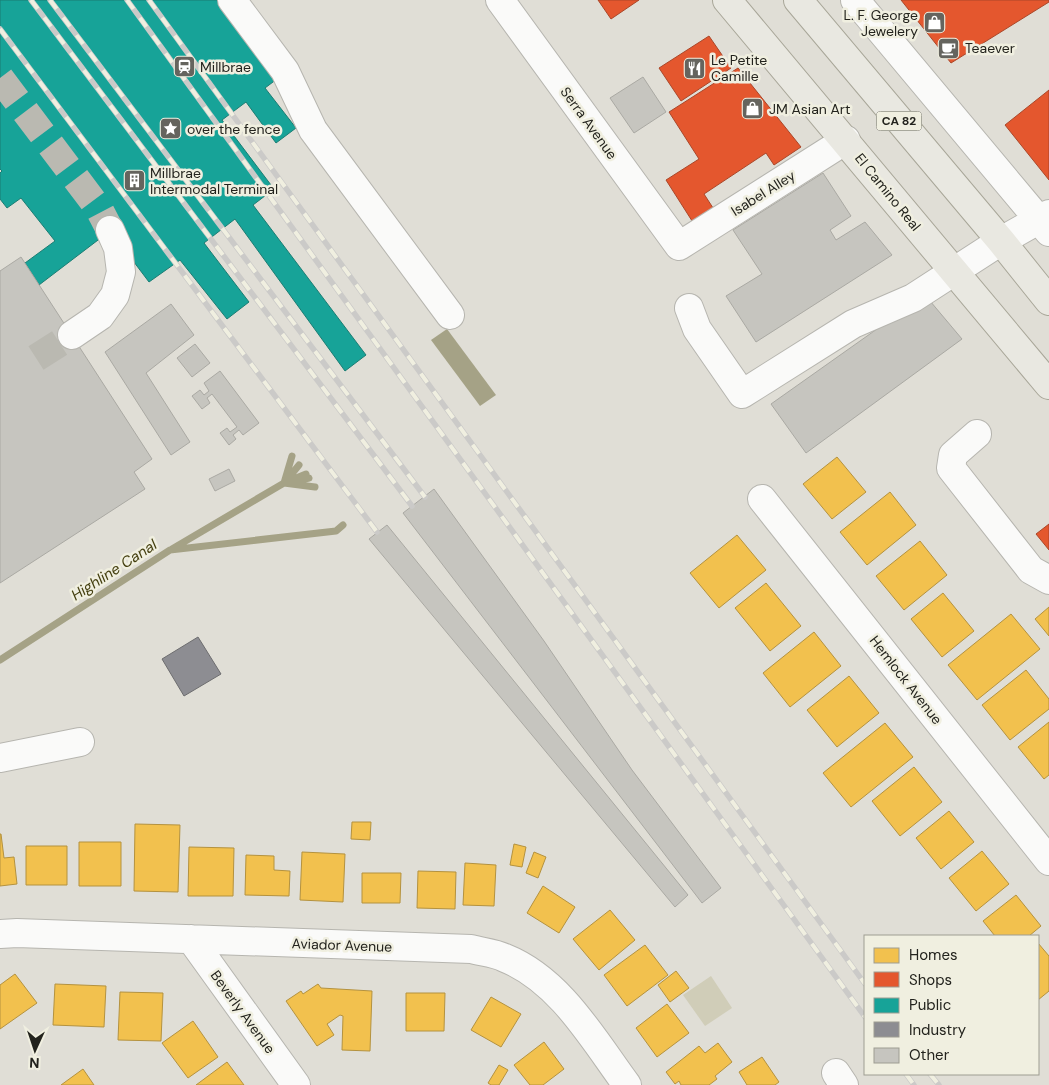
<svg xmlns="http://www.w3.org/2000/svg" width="1049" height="1085" viewBox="0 0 1049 1085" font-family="'DM Sans',sans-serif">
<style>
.green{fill:#d0cdb8}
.water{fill:#a5a286}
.homes{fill:#f2c14e;stroke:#b4923f}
.shops{fill:#e4572e;stroke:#aa4729}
.public{fill:#17a398;stroke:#1b7d73}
.industry{fill:#8d8d92;stroke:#6d6d6f}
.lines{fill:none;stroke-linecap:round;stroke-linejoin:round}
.stream{stroke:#a5a286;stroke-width:7}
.building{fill:#c6c5bf;stroke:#aaa9a3}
.minor-tunnel{stroke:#bab9b1;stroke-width:28;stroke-dasharray:28 14;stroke-linecap:butt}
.minor-casing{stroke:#b6b5af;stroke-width:30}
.major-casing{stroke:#a8a698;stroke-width:30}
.minor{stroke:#fafaf9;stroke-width:28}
.major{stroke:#e9e8e1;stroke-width:28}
.rail-casing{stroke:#cbcac8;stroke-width:5.5}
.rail{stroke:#f0efe0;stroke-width:4;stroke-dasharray:11;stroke-linecap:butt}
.labels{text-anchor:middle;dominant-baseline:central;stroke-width:5;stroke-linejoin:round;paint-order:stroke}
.shield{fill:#f0efe0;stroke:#606058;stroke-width:1}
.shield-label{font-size:12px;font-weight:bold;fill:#23231d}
.poi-label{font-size:14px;fill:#23231d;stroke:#f0efe0;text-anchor:start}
.street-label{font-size:14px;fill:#23231d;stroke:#f0efe0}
.water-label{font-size:15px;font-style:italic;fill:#433e0e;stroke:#f0efe0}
</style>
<rect width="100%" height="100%" fill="#e0ded6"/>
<!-- green -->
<path class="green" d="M711 976 732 1008 705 1026 683 995Z"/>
<!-- water -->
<path class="water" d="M447 329 496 395 480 406 431 340Z"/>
<!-- homes -->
<path class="homes" d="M837 457 866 492 832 519 803 484Z
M890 492 916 525 867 565 840 532Z
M737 535 766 570 719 608 690 573Z
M920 541 947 575 904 610 876 576Z
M766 583 801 626 770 651 735 608Z
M943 593 974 631 942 657 911 619Z
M1049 607V636L1035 619Z
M1011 614 1040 649 977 700 948 665Z
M814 632 841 666 790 707 763 673Z
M1026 670 1049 699V709L1010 740 982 705Z
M849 676 879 713 837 747 807 710Z
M1049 722V775L1044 779 1018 747Z
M885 723 913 757 851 807 823 773Z
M914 767 942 802 900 836 872 801Z
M949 811 974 842 941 869 916 838Z
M352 822H371L370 840 351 839Z
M135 824 180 825 178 892 134 891Z
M0 834H1L4 858 14 857 17 884 0 886Z
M79 842H121V886H79Z
M514 844 526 847 522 867 510 865Z
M26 846H67V885H26Z
M189 847 234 848 233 896H188Z
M982 851 1009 884 976 911 949 878Z
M302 852 345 854 343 902 300 900Z
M534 852 546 857 538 878 526 873Z
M246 855 274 856V870L290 871 289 896 245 895Z
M465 863 496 865 494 906 463 905Z
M418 871 456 872 455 909 417 908Z
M362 873H401L400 903H362Z
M543 886 575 907 559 933 527 913Z
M1016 895 1041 926 1029 936H995L983 921Z
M610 910 635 940 599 970 573 939Z
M1038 943 1049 956V991L1038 1000Z
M645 945 668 975 627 1006 604 975Z
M676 971 689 988 670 1002 658 985Z
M15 974 37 1003 0 1029V985Z
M55 984 106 986 104 1027 53 1025Z
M318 984 321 988 372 991 370 1051 342 1050 343 1016 340 1015 327 1024 334 1035 317 1046 286 1001 301 991 303 994Z
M120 992 163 993 161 1041 118 1040Z
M406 993H445L444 1031H406Z
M491 997 521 1014 501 1047 471 1030Z
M667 1004 689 1033 657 1057 636 1028Z
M193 1021 218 1057 188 1078 162 1043Z
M544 1042 564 1069 543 1085H530L514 1065Z
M718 1043 732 1062 715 1076 717 1079 709 1085H681L679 1081 675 1084 666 1072 699 1046 705 1053Z
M762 1057 779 1082 775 1085H747L739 1072Z
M227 1062 244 1085H196Z
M499 1065 508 1070 499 1085H491L488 1083Z
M83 1069 94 1085H61Z"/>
<!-- shops -->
<path class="shops" d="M598 0H639L611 19Z
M901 0H1049V2L951 63Z
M709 36 731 68 681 101 659 68Z
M738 68 801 147 774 165 766 153 704 194 715 211 694 224 666 180 699 159 669 112Z
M1049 90V180L1005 125Z
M1049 524V550L1036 534Z"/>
<!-- public -->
<path class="public" d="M0 0H218L277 79 265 88 296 128 276 143 246 102 222 120 274 189 253 205 366 355 345 371 235 219 204 243 249 302 227 319 180 260 149 282 100 217 91 223 102 237 39 285 25 263 55 241 21 198 7 208 0 199V173L2 171 0 169V97L6 92 0 84Z"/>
<!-- industry -->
<path class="industry" d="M198 637 221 674 184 696 162 659Z"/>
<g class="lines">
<!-- stream -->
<path class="stream" d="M286 481 299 465
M297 481 309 478
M284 483 315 487
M284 483 292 456
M172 549 284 483 306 474
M0 660 170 550 336 531 343 525"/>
</g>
<!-- building -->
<path class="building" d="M643 77 666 112 634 133 610 98Z
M823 173 851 216 830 230 836 240 865 222 892 255 756 342 726 296 762 274 733 230Z
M21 257 152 459 134 472 145 489 0 583V271Z
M925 295 962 339 806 453 771 404Z
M171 304 194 335 146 373 190 442 171 455 105 352Z
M195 344 210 363 192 377 177 358Z
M220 371 259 423 243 435 239 430 233 435 236 439 229 445 220 433 227 428 230 432 237 427 212 394 207 398 210 403 202 409 192 396 200 390 204 395 209 391 204 383Z
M229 469 235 481 215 491 209 479Z
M434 489 544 641 632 770 721 888 702 903 403 513Z
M387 525 688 895 675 907 369 539Z"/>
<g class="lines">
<!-- minor-tunnel -->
<path class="minor-tunnel" d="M0 78 99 209 110 230
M36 358 72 335"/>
<defs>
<path id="minor" d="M232 0 285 71 313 130 450 315
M500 0 679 246 846 140
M855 0 1049 232
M689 308 697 329 742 394 853 324 913 298 1001 241 1049 214
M72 335 100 316 115 295 121 272 118 248 110 230
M977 434 953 455 951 468 1031 570 1049 580
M762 499 1049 861
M0 758 80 742
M0 934 17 933 471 949C482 952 495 953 505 958 560 980 593 1039 627 1085
M191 939 296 1085
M836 1073 844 1085"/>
<path id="major" d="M727 0 1049 385
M798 0 1001 241 1049 301"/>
</defs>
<!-- minor casing -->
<use href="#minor" class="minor-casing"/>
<!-- major casing -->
<use href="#major" class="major-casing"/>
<!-- minor -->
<use href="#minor" class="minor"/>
<!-- major -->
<use href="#major" class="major"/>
<defs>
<path id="rail" d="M31 0 412 506
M50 0 425 497
M127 0 865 1017
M149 0 865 984
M0 29 377 532
M906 1074 914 1085
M930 1074 939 1085"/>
</defs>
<!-- rail casing -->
<use href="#rail" class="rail-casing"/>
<!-- rail -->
<use href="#rail" class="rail"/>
</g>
<!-- icons -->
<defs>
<symbol id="shop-square" viewBox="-11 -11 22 22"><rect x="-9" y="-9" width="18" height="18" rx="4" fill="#65645e" stroke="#f0efe0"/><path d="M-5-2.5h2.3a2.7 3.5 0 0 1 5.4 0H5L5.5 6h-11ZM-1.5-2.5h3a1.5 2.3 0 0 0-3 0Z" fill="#fff"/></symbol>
<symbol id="cafe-square" viewBox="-11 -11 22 22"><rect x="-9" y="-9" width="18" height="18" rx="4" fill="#65645e" stroke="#f0efe0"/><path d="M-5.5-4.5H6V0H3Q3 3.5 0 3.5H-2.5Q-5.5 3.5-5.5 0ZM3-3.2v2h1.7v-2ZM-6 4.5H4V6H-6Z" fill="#fff"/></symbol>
<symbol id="station-square" viewBox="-11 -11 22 22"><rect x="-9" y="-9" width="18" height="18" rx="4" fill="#65645e" stroke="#f0efe0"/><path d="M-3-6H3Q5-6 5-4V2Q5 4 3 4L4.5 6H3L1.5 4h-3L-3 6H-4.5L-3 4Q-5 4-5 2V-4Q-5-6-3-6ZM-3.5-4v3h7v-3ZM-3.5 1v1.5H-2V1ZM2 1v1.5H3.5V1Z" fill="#fff"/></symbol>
<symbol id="restaurant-square" viewBox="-11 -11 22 22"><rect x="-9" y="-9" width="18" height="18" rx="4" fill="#65645e" stroke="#f0efe0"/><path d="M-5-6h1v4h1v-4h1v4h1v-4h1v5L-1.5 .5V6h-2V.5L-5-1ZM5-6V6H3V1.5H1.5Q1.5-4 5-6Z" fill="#fff"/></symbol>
<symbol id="sight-square" viewBox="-11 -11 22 22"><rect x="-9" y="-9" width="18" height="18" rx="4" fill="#65645e" stroke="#f0efe0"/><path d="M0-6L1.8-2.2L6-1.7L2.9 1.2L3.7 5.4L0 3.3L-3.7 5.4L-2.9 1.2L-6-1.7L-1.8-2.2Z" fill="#fff"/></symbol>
<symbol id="building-square" viewBox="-11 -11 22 22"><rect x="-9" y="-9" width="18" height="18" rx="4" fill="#65645e" stroke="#f0efe0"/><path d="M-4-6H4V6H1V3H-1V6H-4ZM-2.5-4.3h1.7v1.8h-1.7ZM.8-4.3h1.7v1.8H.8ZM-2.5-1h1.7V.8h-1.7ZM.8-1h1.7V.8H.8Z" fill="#fff"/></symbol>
</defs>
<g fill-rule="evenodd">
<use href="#shop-square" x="922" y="10" width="25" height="25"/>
<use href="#cafe-square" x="936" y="36" width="25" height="25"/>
<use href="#station-square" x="172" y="54" width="25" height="25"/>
<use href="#restaurant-square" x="682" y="56" width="25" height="25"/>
<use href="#shop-square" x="740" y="96" width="25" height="25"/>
<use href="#sight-square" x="158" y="116" width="25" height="25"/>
<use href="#building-square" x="122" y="168" width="25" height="25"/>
</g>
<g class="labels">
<!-- shield labels -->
<rect class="shield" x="876.5" y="111.5" width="45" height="19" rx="4"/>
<g class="shield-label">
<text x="899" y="121">CA 82</text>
</g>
<!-- poi labels -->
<g class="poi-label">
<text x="918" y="15" text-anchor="end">L. F. George<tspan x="918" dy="16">Jewelery</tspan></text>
<text x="965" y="48">Teaever</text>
<text x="711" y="60">Le Petite<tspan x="711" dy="16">Camille</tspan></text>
<text x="200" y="67">Millbrae</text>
<text x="769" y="109">JM Asian Art</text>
<text x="187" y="129">over the fence</text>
<text x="150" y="173">Millbrae<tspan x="150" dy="16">Intermodal Terminal</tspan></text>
</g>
<!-- street labels -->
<g class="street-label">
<text transform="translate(589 123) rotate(54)">Serra Avenue</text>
<text transform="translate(888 192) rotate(51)">El Camino Real</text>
<text transform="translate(763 193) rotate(-32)">Isabel Alley</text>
<text transform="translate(906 680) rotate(52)">Hemlock Avenue</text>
<text transform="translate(342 945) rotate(2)">Aviador Avenue</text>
<text transform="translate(243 1012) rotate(54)">Beverly Avenue</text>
</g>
<!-- water labels -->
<g class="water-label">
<text transform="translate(114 570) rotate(-33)">Highline Canal</text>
</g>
</g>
<!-- legend -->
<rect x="864" y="935" width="175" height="140" fill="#f0efe0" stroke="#9e9d92"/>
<rect x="874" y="948" width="25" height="15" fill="#f2c14e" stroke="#9e9d92"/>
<text x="909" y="960" font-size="15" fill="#23231d">Homes</text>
<rect x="874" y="972" width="25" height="15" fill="#e4572e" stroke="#9e9d92"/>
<text x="909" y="985" font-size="15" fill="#23231d">Shops</text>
<rect x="874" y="998" width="25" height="15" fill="#17a398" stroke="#9e9d92"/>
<text x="909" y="1010" font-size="15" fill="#23231d">Public</text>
<rect x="874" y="1022" width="25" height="15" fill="#8d8d92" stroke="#9e9d92"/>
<text x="909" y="1035" font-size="15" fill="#23231d">Industry</text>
<rect x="874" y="1048" width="25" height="15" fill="#c6c5bf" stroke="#9e9d92"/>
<text x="909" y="1060" font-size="15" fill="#23231d">Other</text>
<!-- north arrow -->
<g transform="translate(35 1050) rotate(183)" stroke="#f0efe0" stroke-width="4" paint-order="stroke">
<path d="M0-4L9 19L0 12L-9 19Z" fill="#23231d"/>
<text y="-8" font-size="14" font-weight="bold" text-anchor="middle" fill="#23231d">N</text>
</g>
</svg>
